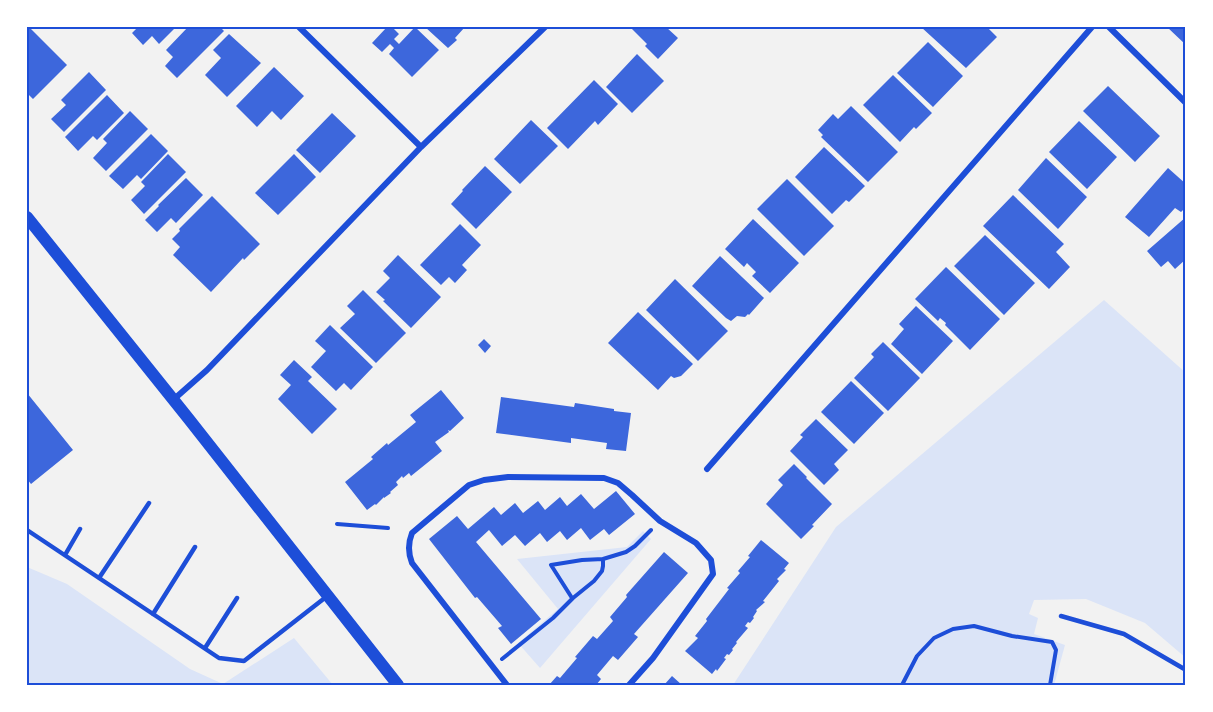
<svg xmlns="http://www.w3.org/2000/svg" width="1213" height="712" viewBox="0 0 1213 712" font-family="'DejaVu Sans',sans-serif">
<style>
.green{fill:#dbe4f7}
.building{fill:#3d67dc}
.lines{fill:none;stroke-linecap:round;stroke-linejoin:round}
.path{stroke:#1d4ed8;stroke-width:4}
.service{stroke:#1d4ed8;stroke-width:4.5}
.minor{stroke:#1d4ed8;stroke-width:6}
.secondary{stroke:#1d4ed8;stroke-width:12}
.neatline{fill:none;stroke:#1d4ed8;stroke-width:2}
</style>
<rect width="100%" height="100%" fill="#f2f2f2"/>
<!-- green -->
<path class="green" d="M1104 300 1186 373V658L1145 623 1086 599 1034 600 1029 614 1038 618 1034 634 1065 645 1054 685H733L836 527Z
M643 531 651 539 540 668 518 643 558 609 517 559 627 547Z
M27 567 67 584 190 669 223 684 294 638 333 685H27Z"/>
<!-- building -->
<path class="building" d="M27 27H29L67 65 33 99 27 93Z
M138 27H176L159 44 152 36 143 45 132 33Z
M188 27H199L201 29 203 27H220L224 31 177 78 165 66 173 57 166 50Z
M387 27H392L399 34 394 39 399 44 415 27 439 50 412 77 389 54 394 48 390 44 382 52 372 43Z
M425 27H465L455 38 457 40 448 48Z
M630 27H666L678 38 658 59 645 46 647 44Z
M921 27H987L997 37 966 68Z
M1167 27H1186V45Z
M229 34 261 63 227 97 205 75 221 58 213 50Z
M928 42 963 76 933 107 897 73Z
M637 54 664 81 632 113 606 87Z
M274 67 304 96 281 120 272 111 257 127 236 106Z
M89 72 106 90 64 132 51 119 66 105 61 100Z
M893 75 932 113 916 129 914 127 900 142 863 105Z
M594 80 618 104 598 125 595 121 568 149 547 128Z
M1108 86 1160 136 1135 162 1083 111Z
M107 95 124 113 97 140 93 136 78 151 65 137Z
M851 106 898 152 868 182 821 137 823 135 818 130 833 114 838 119Z
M130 111 148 129 106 171 93 158 107 143 103 139Z
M332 113 356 136 320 173 296 150Z
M531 120 558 146 520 184 494 159Z
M1079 121 1117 157 1087 189 1049 152Z
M151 134 168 151 141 179 137 175 123 189 109 176Z
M824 147 865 186 849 202 846 200 832 214 795 177Z
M168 154 186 172 144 214 131 200 145 186 141 182Z
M294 154 316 177 278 215 255 193Z
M1046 158 1087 197 1058 229 1018 190Z
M485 166 512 192 476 229 451 204 463 191 462 190Z
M1168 168 1186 184V207L1181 212 1175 208 1149 237 1125 217Z
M186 178 203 195 176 223 171 218 157 232 145 220 159 206 158 205Z
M787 179 834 226 804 256 757 209Z
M1013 195 1064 244 1056 252 1070 267 1049 289 983 226Z
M212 196 260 244 244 260 243 258 211 292 173 255 180 247 172 239 180 231 179 229Z
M1186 217V259L1175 269 1168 261 1161 267 1147 251Z
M753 219 799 263 770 293 752 276 756 272 747 263 744 267 725 249Z
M460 224 481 245 462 265 467 270 455 283 449 277 441 285 420 265Z
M985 235 1035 283 1004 315 954 266Z
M398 255 441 297 411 328 383 301 385 300 376 292 390 278 383 271Z
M720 256 764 298 749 315 748 314 745 317 737 316 731 321 726 318 692 286Z
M946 267 1000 319 970 350 945 325 946 323 940 318 938 321 915 299Z
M675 279 728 331 698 361 646 310Z
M363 290 406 333 376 363 340 328 355 314 347 306Z
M916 306 953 341 922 374 891 344 904 329 899 324Z
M638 312 693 364 681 376 674 378 671 376 658 390 608 343Z
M330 325 373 367 351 390 344 383 336 391 311 367 326 351 315 341Z
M484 339 491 346 485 353 478 345Z
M883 342 920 378 888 411 854 378 874 357 871 354Z
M294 360 312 377 308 381 337 409 312 434 278 399 291 385 280 375Z
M851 381 884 413 854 444 821 412Z
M441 390 464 418 450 431 448 430 449 432 435 442 442 451 411 476 409 473 403 478 402 476 396 482 398 485 390 492 391 493 384 498V497L376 505 375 504 367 510 345 482 373 459 371 457 387 443 388 445 416 422 410 415Z
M27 393 73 450 31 484 27 479Z
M501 397 574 407 575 403 614 409V411L631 413 626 451 606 449 607 443 571 438V443L496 433Z
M816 419 848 450 834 464 839 470 824 485 790 451 803 437 800 435Z
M794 464 807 477 806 478 832 504 812 525 814 526 801 539 766 504 783 485 778 480Z
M616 491 635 514 609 535 604 529 590 540 581 528 567 540 560 531 547 542 540 533 525 546 515 535 502 546 489 530 476 542 541 619 511 644 498 628 502 626 477 597 475 598 429 539 457 516 468 529 494 507 501 515 515 503 523 513 538 501 545 510 560 497 567 506 581 494 594 509Z
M761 540 789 563 784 569 786 570 777 579 779 581 763 601 765 602 756 610 757 611 753 617 754 618 750 623 748 622 745 626 748 628 736 642 737 643 732 649 733 650 729 655 727 654 724 658 726 659 717 671 716 669 712 674 685 651 698 638 695 636 707 621 706 619 729 589 727 588 740 573 738 571 750 557 748 556Z
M664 552 688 573 634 634 638 637 618 660 613 656 597 675 601 679 596 685H549L557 676 560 678 577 658 575 657 593 636 597 639 613 621 610 617 627 597 626 595Z
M672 676 682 685H664Z"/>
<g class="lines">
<!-- path -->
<path class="path" d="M337 524 388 528
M572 598 551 565 582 560 603 559
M502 659 553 618 573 598 594 581 602 571 603 566V559L626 552 635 546 651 530
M902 685 917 656 934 638 953 629 974 626 1012 636 1052 642 1056 650 1050 685"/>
<!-- service -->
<path class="service" d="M27 530 219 658 244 661 326 597
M65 555 80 529
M99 578 149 503
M153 614 195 547
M1061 616 1124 634 1186 670
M205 648 237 598"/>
<!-- minor -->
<path class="minor" d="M299 27 421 147
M1109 27 1186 103
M173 400 207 370 421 147 545 27
M707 469 1092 27
M507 685 412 563C408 553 408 543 412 533L469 485 484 480 508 477 604 478 618 483 632 495 660 521 696 543 711 560 713 574 653 658 629 685"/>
<!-- secondary -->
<path class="secondary" d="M27 217 188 418 398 685"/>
</g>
<!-- border -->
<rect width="1213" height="712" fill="none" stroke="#ffffff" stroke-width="57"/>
<rect x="28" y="28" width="1156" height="656" class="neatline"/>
</svg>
